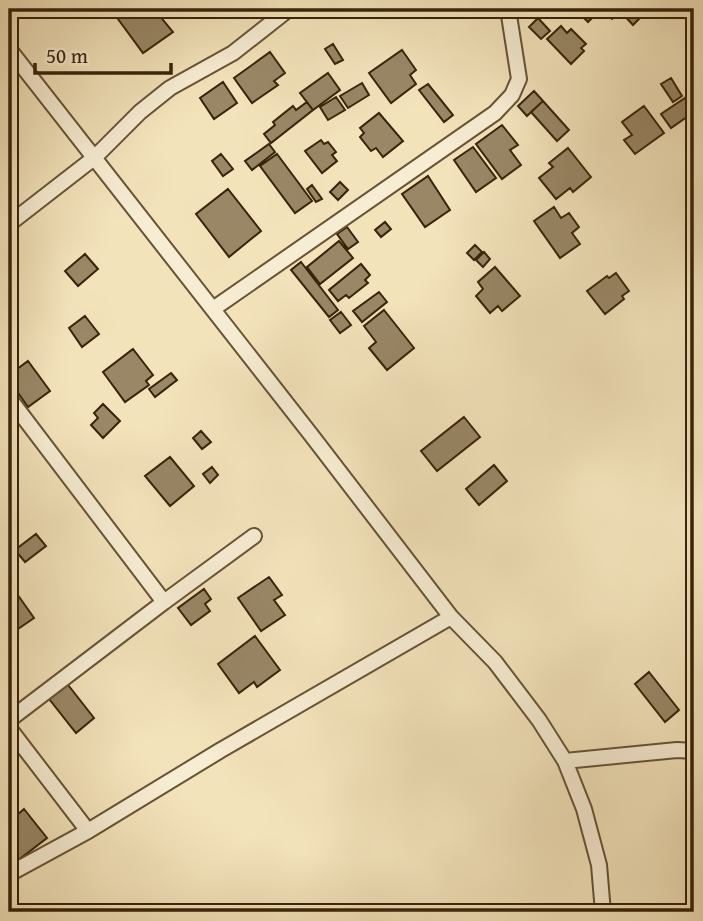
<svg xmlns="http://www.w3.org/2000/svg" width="703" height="921" viewBox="0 0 703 921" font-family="'Gentium Book Plus',serif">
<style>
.building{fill:#998766;stroke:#38230a;stroke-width:2}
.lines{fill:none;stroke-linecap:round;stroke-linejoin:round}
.street-casing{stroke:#675336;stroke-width:18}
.street{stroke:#f7edd3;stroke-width:14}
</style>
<rect width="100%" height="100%" fill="#f3e3bb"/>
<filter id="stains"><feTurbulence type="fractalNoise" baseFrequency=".00286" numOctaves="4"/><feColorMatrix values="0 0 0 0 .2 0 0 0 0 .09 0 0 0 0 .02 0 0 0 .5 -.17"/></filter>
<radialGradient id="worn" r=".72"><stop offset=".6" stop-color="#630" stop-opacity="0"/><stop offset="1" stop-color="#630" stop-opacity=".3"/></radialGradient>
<!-- building -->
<path class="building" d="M132 9H154L173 32 143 53 118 19Z
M525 9H540L531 16Z
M583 9H600V10L588 22 579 13Z
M603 9H625L612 19Z
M627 9H633L641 17 633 25 622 13Z
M538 18 550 31 541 39 529 27Z
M561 26 567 33 571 29 586 44 581 48 584 51 571 64 547 39Z
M333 44 343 60 335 64 325 49Z
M402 50 416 70 410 75 416 84 391 103 369 73Z
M270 52 285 73 274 81 278 85 252 103 234 78Z
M328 73 340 90 313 110 300 93Z
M671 78 682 96 673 102 661 84Z
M223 82 237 103 214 119 200 98Z
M362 83 369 95 348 108 340 96Z
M428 84 453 115 444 122 419 90Z
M534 91 543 101 527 116 518 106Z
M336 97 345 110 328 120 320 107Z
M685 98 694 112 671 128 661 114Z
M543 101 569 130 557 141 531 112Z
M307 102 313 110 271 143 264 134 275 125 273 122 293 106 296 110Z
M644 106 664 133 635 154 624 140 632 135 622 122Z
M379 113 403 141 383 157 376 148 371 151 360 137 364 133 360 128Z
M502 125 518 145 510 150 521 165 502 179 476 144Z
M321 140 324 144 328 142 336 152 332 155 337 161 322 173 305 151Z
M269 144 275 152 252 170 245 161Z
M473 147 496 178 476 192 454 160Z
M568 148 591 177 573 192 570 188 556 199 539 178 553 167 549 163Z
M221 154 233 169 223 176 212 161Z
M277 154 312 201 295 213 260 166Z
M428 176 450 210 425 227 402 194Z
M340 182 348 190 338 200 330 192Z
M312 185 322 199 316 202 307 189Z
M228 189 261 231 229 257 196 214Z
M554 207 561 218 569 213 579 227 572 233 580 244 560 258 534 221Z
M385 222 391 229 381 237 375 230Z
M347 227 358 242 348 249 337 234Z
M339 241 353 258 320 284 307 267Z
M475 245 482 252 474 260 467 253Z
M484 252 490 259 483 267 476 260Z
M85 254 98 269 78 286 65 271Z
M301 262 338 310 329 317 291 270Z
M361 264 370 275 365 280 368 283 349 298 346 295 338 301 329 290Z
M495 267 520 296 502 311 498 306 490 313 476 296 483 289 478 282Z
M616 273 629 291 622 296 624 299 605 314 587 291 607 276 609 278Z
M379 292 387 302 362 322 353 311Z
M384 310 414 348 387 370 369 348 376 342 364 326Z
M341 312 351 325 340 333 330 320Z
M85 316 99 334 82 347 69 328Z
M133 349 153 375 146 381 149 385 125 402 103 372Z
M28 361 50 391 28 407 9 380V375Z
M171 373 177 380 155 397 149 389Z
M103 404 120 421 103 438 91 425 98 418 94 413Z
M464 417 480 437 437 471 421 451Z
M201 431 211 442 202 449 193 438Z
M170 457 194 486 170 506 145 476Z
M494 465 507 481 479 505 466 489Z
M212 467 218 475 210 483 203 474Z
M36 534 46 546 25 562 15 550Z
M269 577 282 595 274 600 285 615 261 631 238 598Z
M10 584 34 618 9 635V585Z
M204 589 211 599 205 604 210 611 191 625 178 608Z
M255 636 280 670 257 687 254 682 239 693 218 664Z
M649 672 679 710 665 722 635 684Z
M65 681 94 718 76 733 46 695Z
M24 809 47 838 17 861 9 851V822Z"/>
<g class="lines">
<defs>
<path id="street" d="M9 49 312 436 451 617 495 662 539 720 565 761 584 809 599 865 603 912
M9 224 94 158 140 112 170 88 233 53 289 9
M213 309 495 113 512 95 519 79 508 9
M9 398 164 602 254 536
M9 720 164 602
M9 728 88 831
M565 761 677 750 694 751
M9 874 88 831 221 750 451 617"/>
</defs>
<!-- street casing -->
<use href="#street" class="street-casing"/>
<!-- street -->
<use href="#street" class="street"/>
</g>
<!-- margin -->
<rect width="703" height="921" fill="none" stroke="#f3e3bb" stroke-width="35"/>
<rect x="10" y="10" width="682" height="900" fill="none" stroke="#38230a" stroke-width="3.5"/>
<rect x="18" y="18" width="668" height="886" fill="none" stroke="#38230a" stroke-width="2"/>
<!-- scale -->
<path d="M35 63v10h136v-10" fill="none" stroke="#38230a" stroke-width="3.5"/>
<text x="46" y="63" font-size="21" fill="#38230a" stroke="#f7edd3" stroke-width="5" paint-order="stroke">50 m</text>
<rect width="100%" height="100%" filter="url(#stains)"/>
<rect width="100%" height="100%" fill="url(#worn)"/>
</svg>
